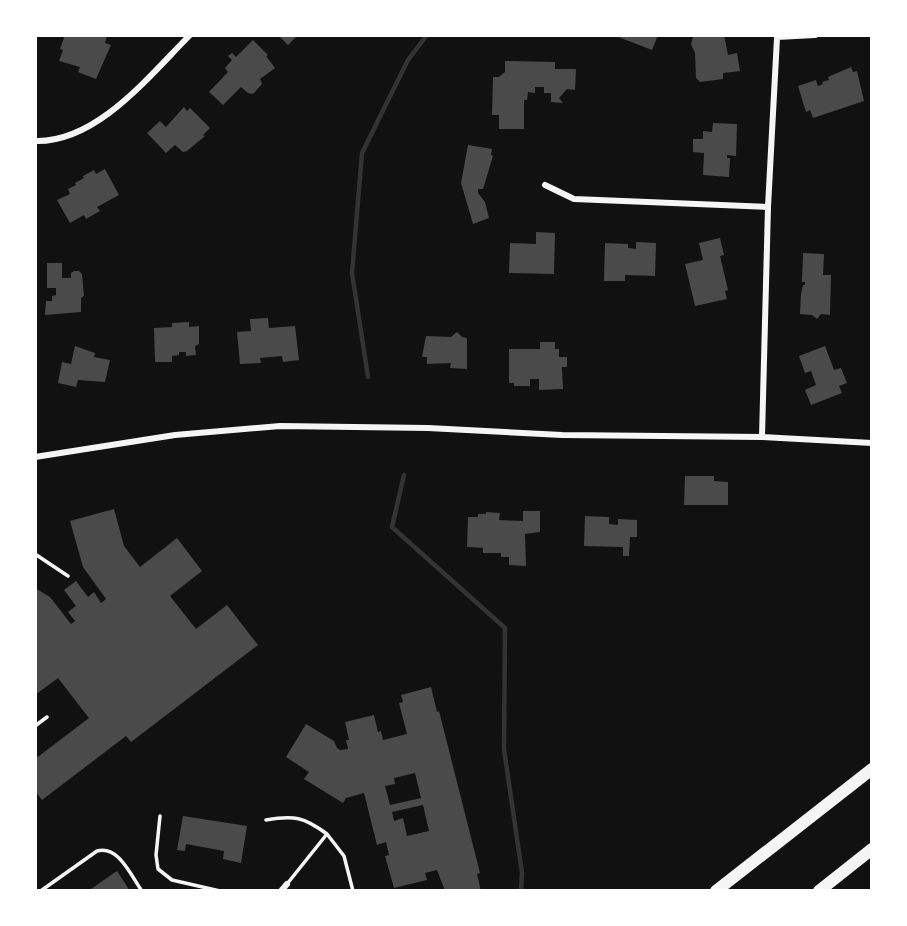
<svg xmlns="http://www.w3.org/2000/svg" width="907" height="926" viewBox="0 0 907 926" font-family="'Space Grotesk',sans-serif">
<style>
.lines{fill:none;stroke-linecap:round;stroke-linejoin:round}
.stream{stroke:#333;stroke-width:4.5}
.building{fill:#4a4a4a;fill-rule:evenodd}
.service{stroke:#f5f5f5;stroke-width:3.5}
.minor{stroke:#f5f5f5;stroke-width:6}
.motorway{stroke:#f5f5f5;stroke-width:12}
</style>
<rect width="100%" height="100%" fill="#111"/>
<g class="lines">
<!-- stream -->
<path class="stream" d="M368 377 352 273 362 153 408 60 427 35
M404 475 392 527 505 628 504 749 522 873 521 891"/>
</g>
<!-- building -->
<path class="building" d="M65 35 107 36 105 43 111 45 96 79 78 72 80 67 59 61 63 50 60 49Z
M278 35H298L288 45Z
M613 35H658L652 50Z
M711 35H724L728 55 737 53 740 71 723 73V79L700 82 696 78 695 53 691 44 693 37Z
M253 40 268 55 266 56 275 68 260 79 262 84 253 94 248 93 241 87 223 105 209 92 228 72 225 68 232 60 228 56 232 53 236 57Z
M505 61 555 62V69H576L575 90 567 89 559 98 563 103 551 102V93H544V87H535V93L528 92 527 100H524V129H499V115H492L493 77H499L505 72Z
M851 67 853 72 857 71 864 101 813 118 810 110 806 112 798 86 816 80 818 86 823 84 822 82 829 80 828 77Z
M184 107 187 111 190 108 210 128 203 135 205 136 187 151 183 152 175 145 166 153 147 133 160 121 166 127Z
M713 123 737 124 736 156 727 155V158H730L729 177 703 175 704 153 693 152V139H703V131L712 132Z
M468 145 492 149 491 155 493 156 483 189H478V193L485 202 489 218 473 224 461 183Z
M105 169 119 195 97 207 100 211 86 219 84 215 70 223 57 200 70 194 68 189 76 185 75 183 84 178 83 176 94 170 96 174Z
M536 232 555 233 554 274 509 273 510 243 536 244Z
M720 238 724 255 720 256 728 290 725 291 727 299 695 306 685 264 703 260 699 243Z
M636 242 656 243 655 276 625 275V281H604L605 243 628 244V248L636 249Z
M803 253 824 254 823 275H831L830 315 821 314 817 319 812 315 800 314 801 294 803 285H805V282H802Z
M47 263H62V278H71V273L74 271H79L82 274 84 296 81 298V312L45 315 46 301H52V296L56 295V288H47Z
M268 318 269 328 295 326 299 360 283 362 282 356 260 358 261 363 240 364 237 332 251 331 250 319Z
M189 322V327L199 326V344L195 346 196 355 186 356V352H179V355L172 356V362H155L154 328 172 327V323Z
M457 332 462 337 467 338V369L450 368 451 363 427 364V357H422L426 336 451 337Z
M540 342H555V349H559V357H567V367H562L563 389 539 390V379H530V386H514V383H509V349H540Z
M75 346 95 353 94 357 110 360 105 382 78 380 76 387 58 383 62 362 71 364Z
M825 346 834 370 841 368 847 383 839 386 842 393 811 405 805 390 816 385 811 371 805 373 799 356Z
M685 476H714V481L728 482V505H684Z
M114 509 124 546 140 567 177 538 202 571 170 596 196 629 227 605 258 645 131 742 126 736 42 800 35 791V759L89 718 58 678 35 695V588L50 597 71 624 75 621 68 612 76 606 64 590 76 581 88 597 94 592 101 603 106 599 83 567 70 521Z
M523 511H540V532L525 534 526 566 509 565V557H501V553H483V548L467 547 468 517H478V514H486V512L500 513 499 520 523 521Z
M585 516 609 517V524L618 525V519L637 520V537H630L629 556H623V547L584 546Z
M431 687 437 712 439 711 480 873 477 874 481 891H445L437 870 425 873 427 880 394 888 385 856 389 855 386 842 377 845 364 793 346 798 343 803 304 779 309 772 286 757 306 724 334 741 337 748 340 750 348 749 346 740H349L345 722 374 715 378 732 381 731 383 740 407 734 399 703 403 702 401 695ZM415 773 421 798 390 805 385 786 395 784 394 778ZM423 805 429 831 407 836 403 818 394 821 392 812Z
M183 816 247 826 241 863 223 859 224 851 186 844 185 851 177 850Z
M117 871 130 891H88Z"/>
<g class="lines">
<!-- service -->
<path class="service" d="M35 554 68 576
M35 726 47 717
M160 816 156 855 158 869 172 880 220 891
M266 820C294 815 304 817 327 834L287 884
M327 834 344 856 353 891
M42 890 97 851C119 845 131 876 142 891"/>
<!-- minor -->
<path class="minor" d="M777 37 815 35
M35 141C97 143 150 75 190 35
M545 185 574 199 768 207
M762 437 768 207 777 38
M35 457 175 435 280 426 428 428 562 435 762 437 872 443
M281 891 287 884"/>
<!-- motorway -->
<path class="motorway" d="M716 891 872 769
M819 891 872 849"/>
</g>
<!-- border -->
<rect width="907" height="926" fill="none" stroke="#ffffff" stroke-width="74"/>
</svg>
